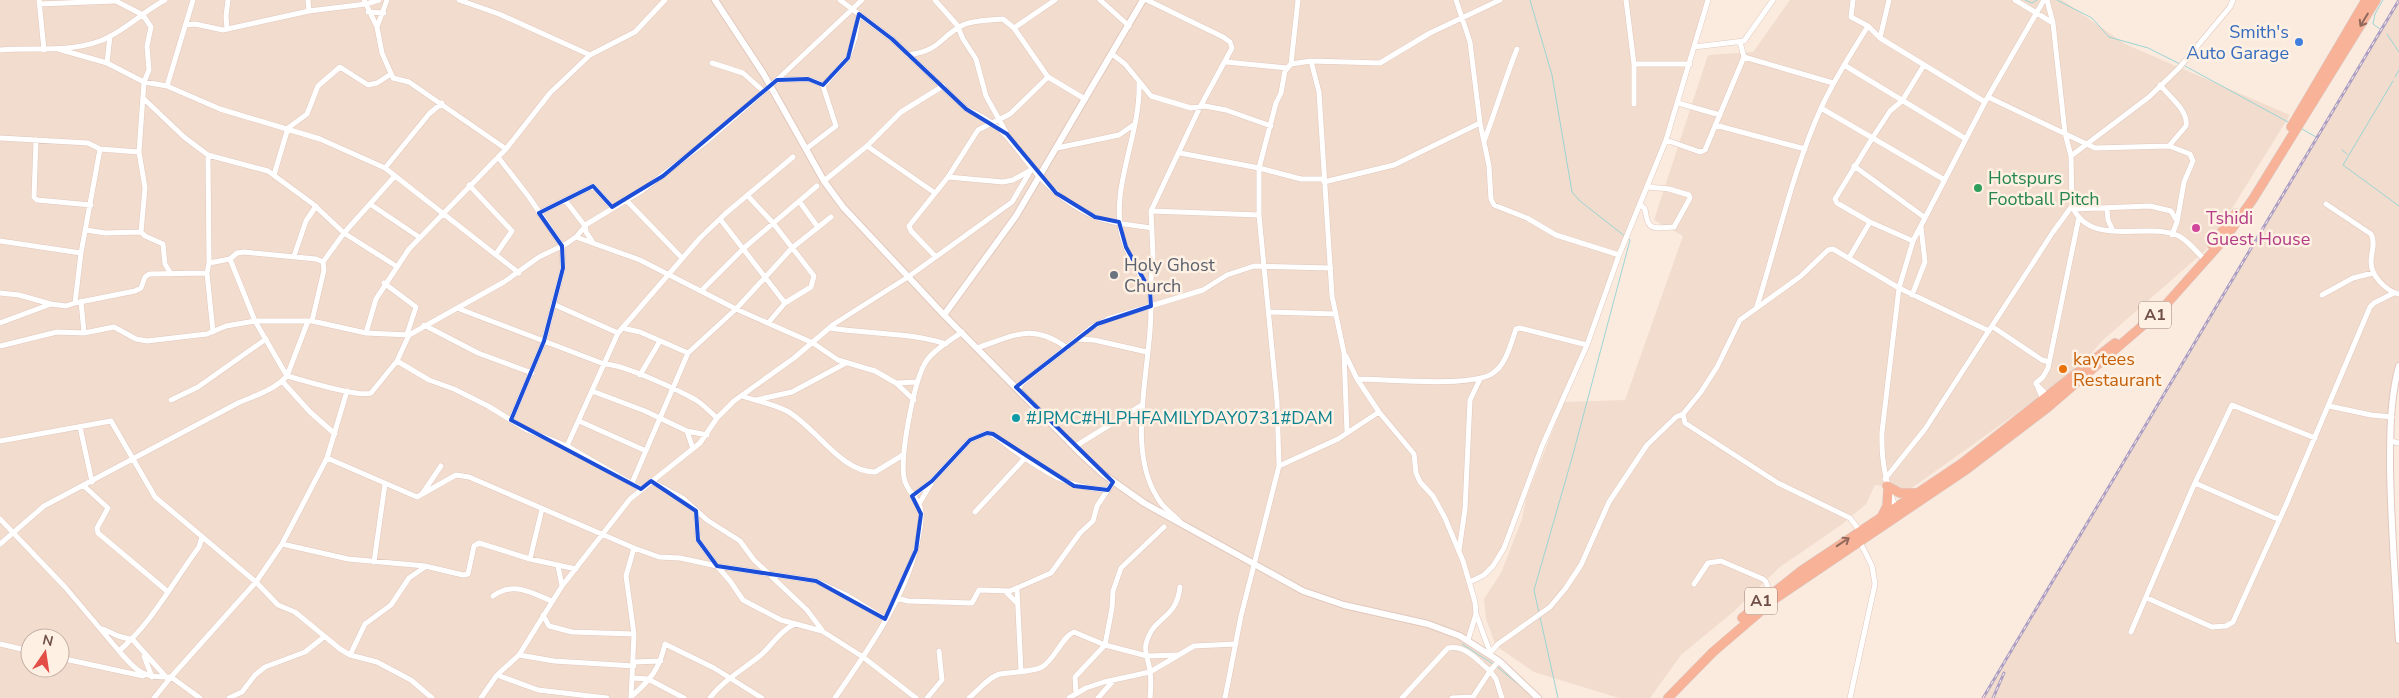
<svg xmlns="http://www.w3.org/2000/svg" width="2399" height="698" viewBox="0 0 2399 698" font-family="'Nunito Sans',sans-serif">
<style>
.residential{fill:#f2dccd;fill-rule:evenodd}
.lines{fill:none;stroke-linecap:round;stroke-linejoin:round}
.stream{stroke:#9bd5d4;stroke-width:1}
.minor-casing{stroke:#e1c8be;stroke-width:6}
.tertiary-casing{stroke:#e1c8be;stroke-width:8}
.trunk-casing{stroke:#d7cecc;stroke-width:10}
.minor{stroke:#fff;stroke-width:5}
.tertiary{stroke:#fff;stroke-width:6}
.trunk{stroke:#f7b297;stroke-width:9}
.rail-casing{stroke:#ac9fc3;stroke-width:3}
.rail{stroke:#fff0e4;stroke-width:1;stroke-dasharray:4;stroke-linecap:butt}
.oneway{stroke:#92685c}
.marked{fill:none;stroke:#1d4ed8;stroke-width:4;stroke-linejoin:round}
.shop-dot{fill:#3f7fe0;stroke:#fff0e4;stroke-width:2}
.leisure-dot{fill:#2e9e5b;stroke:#fff0e4;stroke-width:2}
.hotel-dot{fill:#d1479c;stroke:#fff0e4;stroke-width:2}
.worship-dot{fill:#6b7280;stroke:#fff0e4;stroke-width:2}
.food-dot{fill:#e8710a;stroke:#fff0e4;stroke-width:2}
.culture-dot{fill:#0f9aa8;stroke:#fff0e4;stroke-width:2}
.labels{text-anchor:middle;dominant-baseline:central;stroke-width:5;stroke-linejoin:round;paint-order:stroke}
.shield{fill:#fff0e4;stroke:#9b7f77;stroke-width:1}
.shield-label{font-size:16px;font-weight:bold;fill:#704f48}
.shop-label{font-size:18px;fill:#366cbe;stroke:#fff0e4;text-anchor:end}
.leisure-label{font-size:18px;fill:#27864d;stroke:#fff0e4;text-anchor:start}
.hotel-label{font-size:18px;fill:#b23c85;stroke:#fff0e4;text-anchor:start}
.worship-label{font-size:18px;fill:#5b616d;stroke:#fff0e4;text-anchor:start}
.food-label{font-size:18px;fill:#c56008;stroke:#fff0e4;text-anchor:start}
.culture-label{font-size:18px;fill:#0d838f;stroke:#fff0e4;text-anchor:start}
</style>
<rect width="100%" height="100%" fill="#fbebdf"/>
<!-- residential -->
<path class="residential" d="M0 0H1708L1678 103 1587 345 1557 410 1504 548 1493 566 1470 582 1476 614 1468 640 1489 654 1538 698H0ZM30 638H60V668H30Z
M1790 0H2062L2125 44 2290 115 2206 250 2102 341 2082 364 2058 384 1909 490 1875 485 1866 504 1841 525 1780 567 1733 612 1681 655 1650 698H1619L1534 672 1496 646 1486 619 1484 599 1501 573 1522 519 1526 498 1564 402 1625 400 1683 236 1654 220 1708 55 1753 52Z
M2399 0V366L2391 441 2399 640V698H1983Z"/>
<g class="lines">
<!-- stream -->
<path class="stream" d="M1530 0 1552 75 1572 192 1580 201 1626 237
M2025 0 2032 3 2037 0
M2057 0 2092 18 2109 37 2148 48 2180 64
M2380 29 2373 24 2375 14 2383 0
M2387 34 2399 52
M2185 66 2288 122
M2395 77 2399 70
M2393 81 2343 165 2399 206
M2302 129 2316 137
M2342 150 2347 154
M1539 613 1534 590 1572 458 1630 240 1629 239
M1540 617 1558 698
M1462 644 1493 664
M1496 666 1524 689"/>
<defs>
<path id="minor" d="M39 0 44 50
M308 0 309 11
M364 0 366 4 379 0
M459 0 499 14 590 55 635 32 665 0
M840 0 892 39 966 109C1001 123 1009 139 1031 167 1048 188 1072 208 1098 218 1114 224 1134 225 1151 228
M862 0 778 79 707 141 643 190 587 224 576 237 640 260 736 309 813 343 838 360 875 371 896 383 914 400
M935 0 957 25 963 39 976 59 986 96 1006 132
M1055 0 1014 28 1048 77 1085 99
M1100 0 1129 26
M1147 0 1223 37 1230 42 1232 48 1200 107 1151 211 1153 256 1150 291
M1456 0 1470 42 1480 123 1489 166 1491 199 1494 205 1527 218 1556 235 1619 255
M1626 0 1634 64V104
M1853 0 1851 17 1868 26 1880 38 1985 102
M2015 0 2053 23
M39 4 115 1
M368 12 384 13
M185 25 195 24 223 30 309 11 366 4 377 27 382 53 393 78 409 82 506 149
M377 27 387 0
M227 29 226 16 228 0
M1880 38 1889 0
M1694 47 1744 41 1773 0
M58 49 107 63 144 82 167 86 220 109 320 139 385 168 519 273
M0 50C34 47 67 53 100 41 124 32 142 12 165 0
M1112 54 1125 64 1151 96 1191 108 1205 106 1226 110 1271 126
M908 55C942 50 938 38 963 25 974 20 992 20 1003 19L1014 28
M1744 57 1833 83
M1311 61 1380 63 1430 33 1500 0
M1226 62 1287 68
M107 63 110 36
M712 63 743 73 763 91
M1291 64 1311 61 1319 92 1332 296 1344 353 1347 432
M1634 64H1690
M1844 65 1966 139
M777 80 808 79 824 85
M1139 83C1141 134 1110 187 1122 236 1127 255 1140 274 1150 291 1157 355 1120 448 1161 503 1166 510 1174 515 1180 522
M2160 85C2169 96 2189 111 2186 126L2169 146
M167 86 193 0
M1988 97 2095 148 2169 146 2190 154 2193 161 2184 182 2177 222 2172 235
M143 98 184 137 208 155 268 171 313 204 344 233 396 266
M1678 103 1720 115
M1821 108 1943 179
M1715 125 1805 149
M0 138 88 143 100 149 139 152 144 82 149 70 147 46 151 27 143 15 114 0
M36 140 34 197 37 200 91 205
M1666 140 1700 152 1705 150 1744 57 1740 42
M1484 141C1496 110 1505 79 1517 49
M867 146 935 193
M1057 148 1119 135 1135 124
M806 149 836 126 823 86 848 58 855 38 859 14
M139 152 145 188 141 232 145 236 163 244 165 264 171 274
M1180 153 1259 168 1301 179H1324
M208 155 209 263 230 259 255 321 287 376
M2071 156 2149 97 2179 68 2230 7 2233 0
M498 157 529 197 562 246 563 268 544 341 511 420
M1854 166 1924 217
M385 168 429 114 442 103
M274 175 288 128 307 114 318 86 340 67 368 85 377 83 391 74
M948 177 1003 182 1013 180 1031 170
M824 181 867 146 901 112 943 86
M1324 182 1394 165 1480 123
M469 185 512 231 496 254
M747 195 773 223 814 276 811 287 785 303 769 322
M625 199 682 258
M565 200 585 226 586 232 592 241
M799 201 817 226
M370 204 419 237
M2326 204 2371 234C2376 243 2371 253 2371 262 2371 276 2386 291 2399 294
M1641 205 1645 209C1648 232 1652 228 1674 227L1690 198 1689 195 1669 189 1648 187
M2072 206C2091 249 2145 221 2179 236 2188 241 2195 250 2202 257
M2074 209 2150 206 2171 211 2177 221
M2107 209 2108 220 2113 231
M1151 211 1259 215
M539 213 593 186 612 207
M720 219 785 303
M86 230 105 233 141 232
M0 241 81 253
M1913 241 1870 222 1837 203 1835 199 1873 137 1890 111 1902 101 1924 65
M294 256 306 221 316 206
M935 256 911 231 909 226 948 177 978 130 1010 114 1048 77
M1849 258 1870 222
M230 259 237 253 244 252 316 259 323 262 344 233 394 177
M209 263 207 273 213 332
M384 283 416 307 407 334
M701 291 744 248 817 186
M0 293 19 295 51 304
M1912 295 1925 262 1921 227
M2322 295 2353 278 2373 273
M81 301 84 333
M75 303 135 291 141 288 145 277 149 274 207 273
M553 304 618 333
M1757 306C1778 240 1793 169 1822 106 1835 78 1852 52 1868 26
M457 308 604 364C623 364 678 390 696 400 704 405 710 412 717 418
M1269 312 1335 314
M312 321 324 270 323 262
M0 323 51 304 66 306 75 303 81 253 100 149
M424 325 478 353 532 373
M1993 327 2042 360 2049 362
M622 328 640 332 688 353
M829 328C868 334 908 332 946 344
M366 333 376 299 409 249 506 149 550 93 590 55
M1077 339 1094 340 1147 352
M0 346 57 332 84 333 114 327 136 339 147 341 207 334 226 326 255 321H312L366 333 409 335
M977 348C1014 336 1032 322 1067 348
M1346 356 1357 379 1379 412 1414 454 1416 473 1420 482 1433 496 1445 518 1463 561 1475 602 1476 614 1468 640
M397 361 429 380 454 389 488 406 527 430 567 446 641 489
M640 375 660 341
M287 376C303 380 359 398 371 393L397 361 409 335 504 282 539 257 566 244 576 237
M1357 379C1385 379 1473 388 1493 373 1506 365 1511 343 1516 329L1520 328 1587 345
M282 381 310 412 335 434
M896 383 917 382
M2036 384 2048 396
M1018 390 1022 383 1092 327 1108 319 1203 290 1227 275 1254 266 1331 268
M592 391 645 411 687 431 707 435
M742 396C757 401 773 404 787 411 816 427 840 472 875 472L903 455
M171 400 198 387 266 339
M756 400 792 392 846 363
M2044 402 2036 383 2043 377 2048 368 2079 217
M2329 406 2371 415 2392 417
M1683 414 1685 423 1778 483 1850 518 1860 531
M579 421 644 450
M80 427 92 482
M687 431 693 449
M0 441 111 421 155 497 256 582 278 605 295 612 340 649 350 655 377 662 411 680 432 698
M2391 441 2399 443
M567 446 618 333 700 238 725 214 793 157
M1074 447 1142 405
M327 458 417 497 456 475 469 477 634 548 659 557 680 558 717 566 730 581 743 600 781 620 822 631 863 657 916 698
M1279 466 1338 439 1379 412
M1885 479 1925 429 2053 232 2072 206 2071 156 2065 133 2053 23 2047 0
M651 481 684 499 707 520 740 541 754 560 807 610 822 630
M632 483 688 353 736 309 792 248 831 217
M2195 483 2275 518H2280
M84 486 108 508 97 528 98 533 167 591
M422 494 441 466
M913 496 932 481 970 440 987 433C998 435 1004 444 1013 450 1046 472 1066 488 1108 490
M919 504 932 482
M1896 508C1885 483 1881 460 1882 432L1899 288 1913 241 1985 102 2044 0
M696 511 698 540 717 566 816 581 846 595 885 619
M975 512 1025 458
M0 519 65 587 119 651C152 623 173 582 199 547L202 537
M0 544 44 506 238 403C256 395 273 391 287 376L308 321
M282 544 348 559 425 566 463 575 468 574 474 546 479 543 530 559 576 569
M1459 551 1465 509 1470 400 1480 379
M530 559 542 509
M374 562 385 484
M558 566 562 586
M1470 582 1484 575 1493 566 1504 548 1542 446 1587 345 1619 255 1666 140 1708 0
M1694 584 1708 563 1721 561 1763 579 1766 582 1770 594
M1017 589 1021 671
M1006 592 1017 603
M493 596C514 581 531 593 552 601
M896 598 908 601 972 603 979 590 1010 591 1051 573 1080 533 1093 521 1097 506 1113 482
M2147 598 2212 627 2226 626 2233 622 2286 505 2370 307 2374 303 2394 293
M1476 614 1490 652
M543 615 549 626 572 632 634 634
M103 629 118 636 133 640 166 677
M2131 632 2193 487 2232 405 2315 438
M0 644 30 651
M119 651C137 672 143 678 171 677L256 582 282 544 327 458 347 391
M1489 654 1498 644 1550 607 1565 589 1581 565 1609 502 1647 445 1676 417 1683 414 1701 392 1717 367 1740 320 1801 276 1828 250 1833 249 1899 288 1989 331
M350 655 365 624 391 605 409 578 425 567
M519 655 554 661 634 666
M144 656 152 677
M60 658 143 676
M634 662 661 661
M497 675 538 690 607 698
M633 678 648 679 684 698
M1076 694 1075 677 1105 645 1112 608 1113 591 1121 568 1164 527
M631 697C651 679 659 670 665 644L714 668 762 698
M154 698 171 677 200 698
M229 698 242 692 255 675 265 667 305 652 324 637
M481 698 497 675 519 655 562 586 630 499 700 443 717 418 734 401 794 358 834 324 908 277 1012 202 1032 168
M631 698 634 634 626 576 634 548
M710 698C723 680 744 669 761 655 773 644 780 631 795 624
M835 698C868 650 910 592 919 534 921 525 923 513 919 504 914 495 906 489 904 478 900 456 914 378 927 360 936 348 950 341 962 332
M927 698 942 680 939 651
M969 698C978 691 988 677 1000 674 1011 672 1033 672 1042 667 1055 659 1062 637 1074 632L1105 645 1147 656 1178 655
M1069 698 1086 688 1104 682 1150 672 1194 646 1236 644
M1098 698 1114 680
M1150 698C1151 689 1151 679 1150 671 1149 662 1144 653 1146 644 1154 614 1176 621 1180 587
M1225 698 1241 616 1279 466 1277 401 1259 215V168L1276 103 1281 93 1285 71 1291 64 1298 0
M1402 698 1448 648C1465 644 1478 661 1490 671L1499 661
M1452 698 1473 697 1490 671 1496 679 1502 698
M1850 698 1875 584 1872 566 1860 542"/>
<path id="tertiary" d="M715 0 763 73 824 181 843 207 944 315 1079 452 1103 474 1144 503 1303 591 1344 605 1428 624 1460 636 1499 661 1538 698
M944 315 1016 216 1143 0
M2399 366C2390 398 2390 435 2390 468 2391 526 2395 583 2399 640"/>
<path id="trunk" d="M2291 127 2366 0
M2212 245 2236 213
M1887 486 1900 493H1917
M1882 516 1887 506 1888 491
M1742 618 1801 571 1961 464 2115 343
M1668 698 1713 652 1776 598 1967 469 2047 408 2162 309 2226 237 2253 199 2376 0"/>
</defs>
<!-- minor casing -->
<use href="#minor" class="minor-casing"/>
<!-- tertiary casing -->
<use href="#tertiary" class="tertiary-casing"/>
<!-- trunk casing -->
<use href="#trunk" class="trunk-casing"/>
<!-- minor -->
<use href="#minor" class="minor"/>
<!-- tertiary -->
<use href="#tertiary" class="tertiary"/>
<!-- trunk -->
<use href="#trunk" class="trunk"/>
<defs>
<path id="rail" d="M1983 698 2399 0
M1993 698 2004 673"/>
</defs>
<!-- rail casing -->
<use href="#rail" class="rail-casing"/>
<!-- rail -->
<use href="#rail" class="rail"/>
</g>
<!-- one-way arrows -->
<defs><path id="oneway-shaft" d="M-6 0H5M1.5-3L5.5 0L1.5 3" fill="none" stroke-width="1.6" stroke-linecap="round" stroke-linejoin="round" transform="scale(1.25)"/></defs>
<g class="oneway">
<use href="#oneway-shaft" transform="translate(2364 20) rotate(121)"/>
<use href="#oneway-shaft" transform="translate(1843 542) rotate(-34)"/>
</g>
<!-- marked area -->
<path class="marked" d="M859 14 892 39 966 109 1007 134 1056 193 1095 217 1119 222 1126 247 1150 291 1151 306 1097 324 1016 387 1113 482 1108 490 1074 486 993 434 987 433 970 440 932 481 912 496 921 514 916 550 885 619 816 581 717 566 698 540 696 511 651 481 641 489 511 420 544 341 563 268 562 246 539 213 593 186 612 207 663 176 777 80 808 79 823 85 848 58Z"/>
<!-- markers -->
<circle class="shop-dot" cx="2299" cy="42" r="5"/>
<circle class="leisure-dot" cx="1978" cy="188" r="5"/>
<circle class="hotel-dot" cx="2196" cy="228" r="5"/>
<circle class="worship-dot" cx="1114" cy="275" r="5"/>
<circle class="food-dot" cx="2063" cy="369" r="5"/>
<circle class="culture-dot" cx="1016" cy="418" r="5"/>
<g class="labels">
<!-- shield labels -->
<g class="shield">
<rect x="2139" y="301.5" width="32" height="27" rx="4"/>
<rect x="1745" y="587.5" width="32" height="27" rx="4"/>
</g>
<g class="shield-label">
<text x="2155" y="315">A1</text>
<text x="1761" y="601">A1</text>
</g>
<!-- shop labels -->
<g class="shop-label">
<text x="2289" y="32">Smith's<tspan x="2289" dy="21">Auto Garage</tspan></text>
</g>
<!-- leisure labels -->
<g class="leisure-label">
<text x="1988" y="178">Hotspurs<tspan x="1988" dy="21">Football Pitch</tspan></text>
</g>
<!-- hotel labels -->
<g class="hotel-label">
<text x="2206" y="218">Tshidi<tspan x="2206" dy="21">Guest House</tspan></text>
</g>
<!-- worship labels -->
<g class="worship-label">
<text x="1124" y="265">Holy Ghost<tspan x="1124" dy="21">Church</tspan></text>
</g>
<!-- food labels -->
<g class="food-label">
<text x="2073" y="359">kaytees<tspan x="2073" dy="21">Restaurant</tspan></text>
</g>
<!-- culture labels -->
<g class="culture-label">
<text x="1026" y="418">#JPMC#HLPHFAMILYDAY0731#DAM</text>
</g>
</g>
<!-- north arrow -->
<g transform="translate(45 653) rotate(13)"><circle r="24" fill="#fff0e4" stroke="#c6b0a6"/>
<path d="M0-4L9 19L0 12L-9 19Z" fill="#e34e46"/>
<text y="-8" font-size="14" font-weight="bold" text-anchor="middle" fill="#704f48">N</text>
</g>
</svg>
